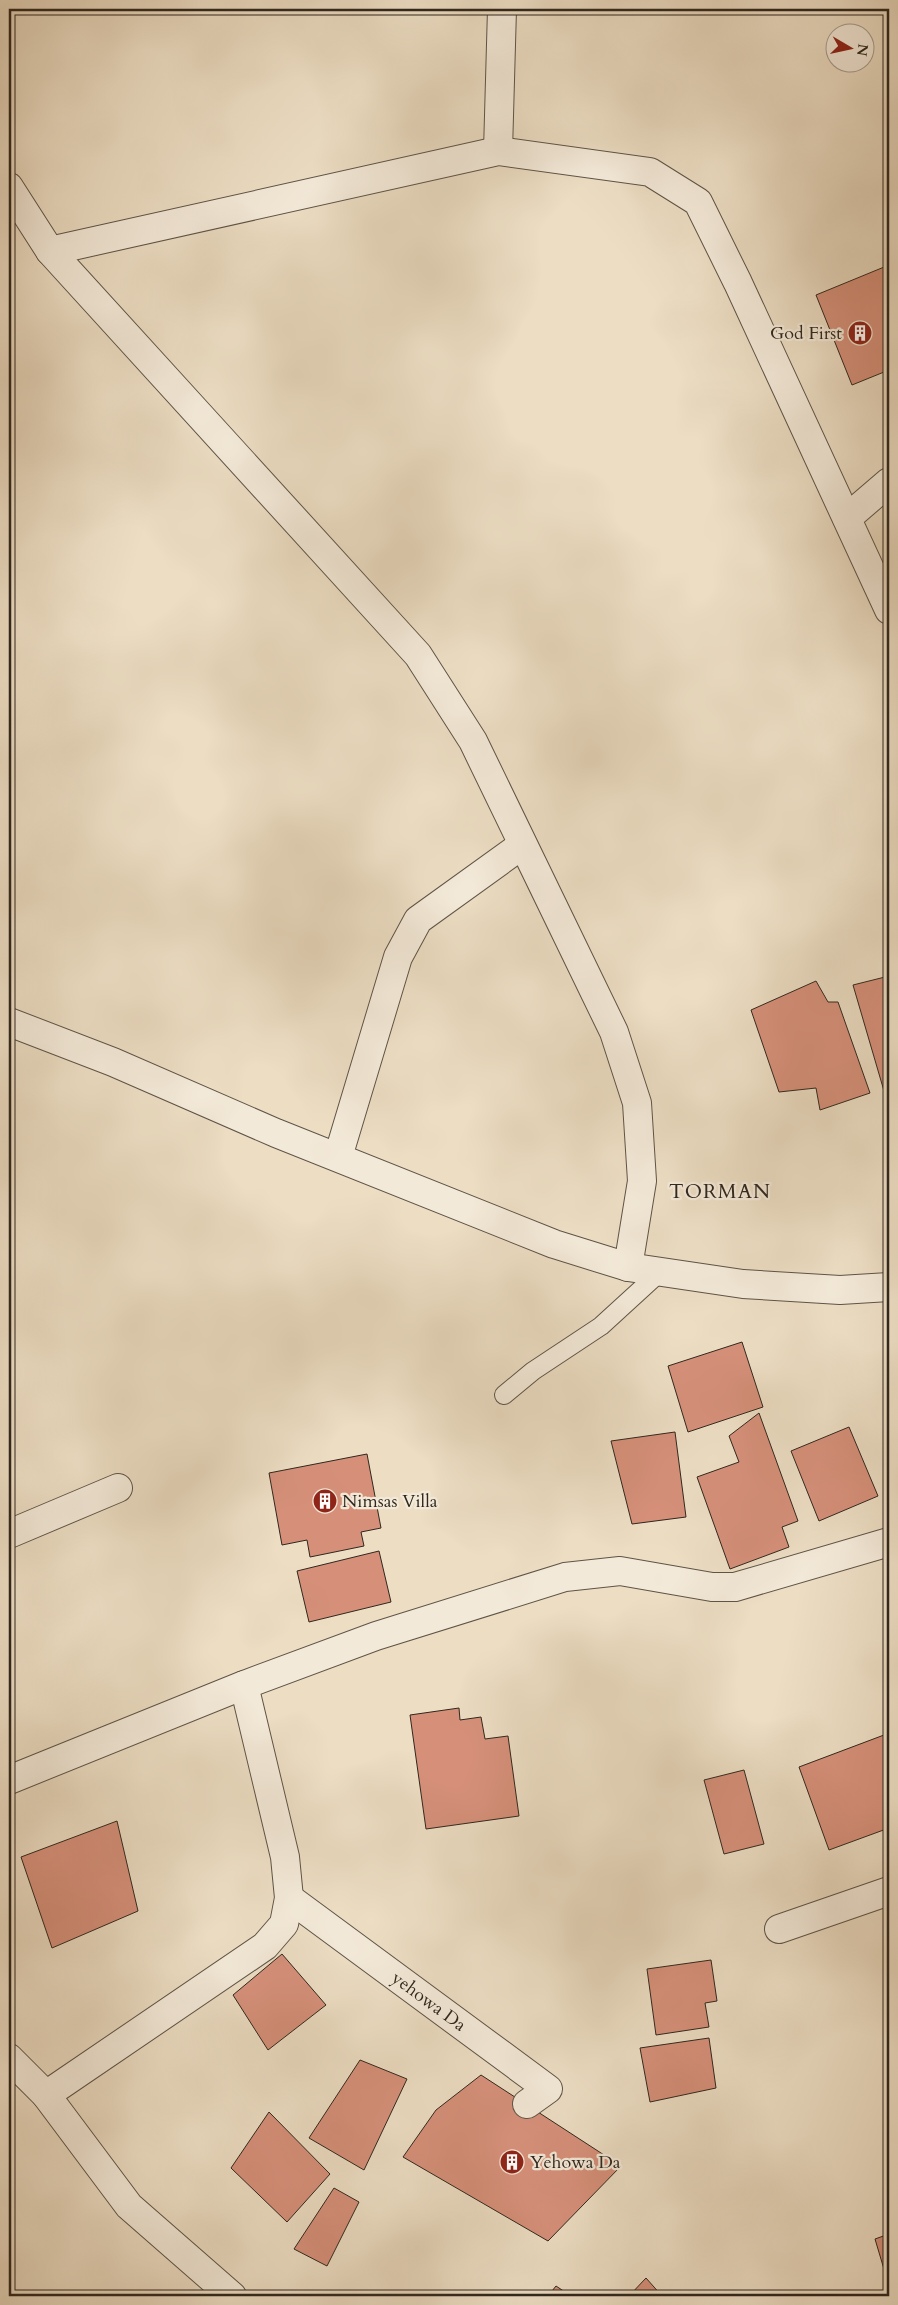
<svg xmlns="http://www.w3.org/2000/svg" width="898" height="2305" viewBox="0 0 898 2305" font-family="Cardo,serif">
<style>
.building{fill:#d6907a;stroke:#2f271e}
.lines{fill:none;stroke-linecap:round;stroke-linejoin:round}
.lane-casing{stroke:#5e5447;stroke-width:20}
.street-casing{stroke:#5e5447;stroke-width:30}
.lane{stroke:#f3e9d8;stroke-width:18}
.street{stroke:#f3e9d8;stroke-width:28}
.labels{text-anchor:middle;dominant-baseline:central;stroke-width:4.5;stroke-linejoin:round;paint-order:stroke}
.poi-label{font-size:18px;fill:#2f271e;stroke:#f3e9d8;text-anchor:start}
.street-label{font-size:18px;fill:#2f271e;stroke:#f3e9d8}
.quarter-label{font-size:20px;letter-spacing:1px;fill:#2f271e;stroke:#f3e9d8}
</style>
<rect width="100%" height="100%" fill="#ecddc3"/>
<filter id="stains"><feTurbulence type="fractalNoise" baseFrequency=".004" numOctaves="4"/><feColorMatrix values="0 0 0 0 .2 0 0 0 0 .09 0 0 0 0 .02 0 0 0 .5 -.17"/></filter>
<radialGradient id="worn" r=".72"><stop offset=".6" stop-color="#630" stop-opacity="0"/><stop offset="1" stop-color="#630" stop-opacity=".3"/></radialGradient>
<!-- building -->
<path class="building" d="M889 265V370L852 385 816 295Z
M889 976V1089L884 1091 853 985Z
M816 981 828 1002H838L870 1093 820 1110 816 1088 779 1092 751 1010Z
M742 1342 763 1407 688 1432 668 1366Z
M759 1413 798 1521 782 1527 789 1547 730 1569 697 1477 739 1462 729 1436Z
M849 1427 878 1496 819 1521 791 1451Z
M675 1432 686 1517 632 1524 611 1441Z
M367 1454 381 1528 361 1532 364 1546 310 1557 307 1540 282 1545 269 1473Z
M379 1551 391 1602 309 1622 297 1571Z
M459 1708 460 1720 481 1717 485 1739 508 1736 519 1816 426 1829 410 1715Z
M884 1735 889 1749V1828L829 1850 799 1767Z
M744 1770 764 1844 724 1854 704 1780Z
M117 1821 138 1911 52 1948 21 1857Z
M282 1954 326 2005 268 2050 233 1995Z
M711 1960 717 2001 705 2003 709 2027 656 2035 647 1969Z
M709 2038 716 2088 650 2102 640 2048Z
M360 2060 407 2079 364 2170 309 2138Z
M481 2075 621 2166 548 2241 403 2157 436 2110Z
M269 2112 330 2174 287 2222 231 2168Z
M334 2188 359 2202 327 2266 294 2249Z
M889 2234V2286L875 2239Z
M646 2278 662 2296H629Z
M556 2286 571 2296H548Z"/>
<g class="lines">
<defs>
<path id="lane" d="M504 1395 533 1371 601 1326 660 1272"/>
<g id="street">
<path d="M498 151 502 9"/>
<path d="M9 187 50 251 418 655 473 741 614 1032 637 1103 642 1181 628 1267"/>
<path d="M50 251 498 151 650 172 698 202 738 283 889 610"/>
<path d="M847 518 889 482"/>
<path d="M9 1022 113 1062 276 1133 554 1244 628 1267 743 1284 840 1290 889 1287"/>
<path d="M338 1157 398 957 418 920 522 845"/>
<path d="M9 1534 118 1488"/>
<path d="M9 1780 244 1685 376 1636 565 1577 620 1571 712 1587H735L889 1542"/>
<path id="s1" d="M289 1898 548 2089 527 2104"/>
<path d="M779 1929 889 1891"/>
<path d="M9 2058 46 2095 129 2206 232 2296"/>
<path d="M46 2095 265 1946 284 1924 289 1898 285 1857 244 1685"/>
</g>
</defs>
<!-- lane casing -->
<use href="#lane" class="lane-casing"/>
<!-- street casing -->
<use href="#street" class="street-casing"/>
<!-- lane -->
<use href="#lane" class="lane"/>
<!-- street -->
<use href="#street" class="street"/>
</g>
<!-- icons -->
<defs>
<symbol id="building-disc" viewBox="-11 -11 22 22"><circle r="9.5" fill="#8f2418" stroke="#f3e9d8"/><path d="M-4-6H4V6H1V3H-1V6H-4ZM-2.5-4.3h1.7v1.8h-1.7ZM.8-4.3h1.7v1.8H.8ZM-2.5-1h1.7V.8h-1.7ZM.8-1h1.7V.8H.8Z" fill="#fff"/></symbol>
</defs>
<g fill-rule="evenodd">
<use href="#building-disc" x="846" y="319" width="28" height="28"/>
<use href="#building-disc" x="311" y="1487" width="28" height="28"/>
<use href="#building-disc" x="498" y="2148" width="28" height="28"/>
</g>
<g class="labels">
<!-- poi labels -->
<g class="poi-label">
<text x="842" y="333" text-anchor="end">God First</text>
<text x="342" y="1501">Nimsas Villa</text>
<text x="530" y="2162">Yehowa Da</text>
</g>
<!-- street labels -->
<g class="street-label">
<text stroke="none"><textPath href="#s1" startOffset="174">yehowa Da</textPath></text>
</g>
<!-- quarter labels -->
<g class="quarter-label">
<text x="720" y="1191">TORMAN</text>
</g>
</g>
<!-- margin -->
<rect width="898" height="2305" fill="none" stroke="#ecddc3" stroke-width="30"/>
<rect x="10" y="10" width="878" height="2285" fill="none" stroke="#2f271e" stroke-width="2.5"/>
<rect x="15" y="15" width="868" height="2275" fill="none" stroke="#2f271e"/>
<!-- north arrow -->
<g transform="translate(850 48) rotate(99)"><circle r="24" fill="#f3e9d8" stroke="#a59b8e"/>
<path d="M0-4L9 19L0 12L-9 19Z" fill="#8f2418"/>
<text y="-8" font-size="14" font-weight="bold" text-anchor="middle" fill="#2f271e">N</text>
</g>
<rect width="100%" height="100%" filter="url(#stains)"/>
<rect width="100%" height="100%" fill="url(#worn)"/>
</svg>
